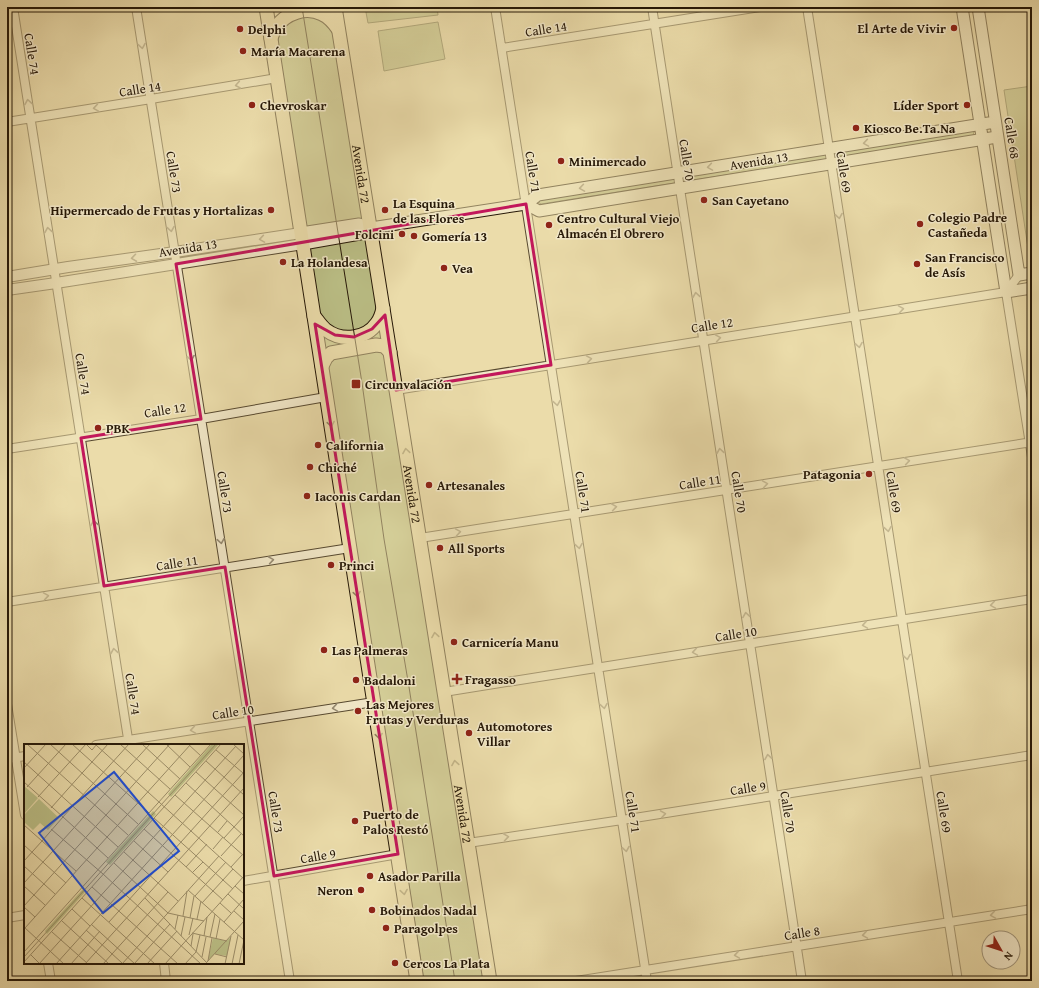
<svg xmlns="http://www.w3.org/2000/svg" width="1039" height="988" viewBox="0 0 1039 988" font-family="'Gentium Book Plus',serif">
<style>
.green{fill:#bbbf86;stroke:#706c46}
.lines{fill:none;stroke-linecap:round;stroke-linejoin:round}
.minor-casing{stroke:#574930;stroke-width:10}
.tertiary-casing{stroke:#574930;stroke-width:12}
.secondary-casing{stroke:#261807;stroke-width:13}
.trunk-casing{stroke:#261807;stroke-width:15}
.minor{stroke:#f2e8c8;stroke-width:8}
.tertiary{stroke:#f2e8c8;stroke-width:10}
.secondary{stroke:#f2e8c8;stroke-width:11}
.trunk{stroke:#ebdcaa;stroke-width:13}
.tram{stroke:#261807;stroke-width:1}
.oneway{stroke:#968a71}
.oneway2{stroke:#928461}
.marked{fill:none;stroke:#c2185b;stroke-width:3;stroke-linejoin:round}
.poi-dot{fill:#8f2418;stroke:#f2e8c8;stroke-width:1.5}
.labels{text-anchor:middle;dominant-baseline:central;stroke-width:3;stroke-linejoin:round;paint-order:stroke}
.poi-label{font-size:13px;font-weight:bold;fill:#261807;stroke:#f2e8c8;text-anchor:start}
.street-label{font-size:13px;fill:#261807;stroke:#f2e8c8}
.inset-road{fill:none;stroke:#9c8e69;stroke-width:1}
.view{fill:#1d4ed8;fill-opacity:0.15;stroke:#1d4ed8;stroke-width:2}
.inset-edge{fill:none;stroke:#261807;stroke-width:2}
</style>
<rect width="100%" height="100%" fill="#ebdcaa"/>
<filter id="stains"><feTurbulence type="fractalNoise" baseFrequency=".005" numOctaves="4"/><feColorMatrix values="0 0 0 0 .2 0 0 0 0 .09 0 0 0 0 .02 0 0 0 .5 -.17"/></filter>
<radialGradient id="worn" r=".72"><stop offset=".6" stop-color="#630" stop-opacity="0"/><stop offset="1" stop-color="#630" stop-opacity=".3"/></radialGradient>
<!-- green -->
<path class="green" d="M365 7H437L438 15 368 23Z
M297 16C317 17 322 15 333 34L366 219 306 229 278 42C280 26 285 25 297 16Z
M438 22 445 59 384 71 378 31Z
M1032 86V261H1030L1004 90Z
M968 130 974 132 973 136 541 204 537 201 542 198Z
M368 237 379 307 368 327 348 334 332 329 320 315 309 247Z
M382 326 386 343 325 354 322 332 336 341Z
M385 350 486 981H424L327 363 332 356Z"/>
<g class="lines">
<defs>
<path id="minor" d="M13 7 129 745
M136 7 290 981
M495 7 647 981
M652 7 802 981
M807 7 958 981
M502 48 760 7
M7 122 151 99 277 78
M1019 275 1006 292 1032 457
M396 390 1006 292
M7 449 201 419 326 397
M420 538 1032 442
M7 602 350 548
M444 692 1032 599
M7 704 25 815
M96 745 374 702
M7 759 25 756
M468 843 622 820 1032 755
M243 881 398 854
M7 918 25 915
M48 963 51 981
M164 963 166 981
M576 981 1032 909"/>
<path id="tertiary" d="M7 277 68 267 175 252 301 233
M7 290 56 283 303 244"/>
<path id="secondary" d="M962 7 1006 292 1032 288
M978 7 1019 275 1032 273
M526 204 539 211 997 137
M301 233 359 224 371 228
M303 244 360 234 371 228 526 204 538 195 995 122"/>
<g id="trunk">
<path d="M266 7 417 981"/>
<path id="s1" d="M335 7 490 981"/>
<path d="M271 38C272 35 274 30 276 27 286 13 306 6 322 14 329 17 334 23 338 29"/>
<path d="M314 316C318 321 321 326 326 330 342 342 366 339 377 323 380 319 382 313 383 308"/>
<path d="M322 366 326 358 331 353 376 345 384 346 390 352"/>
</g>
</defs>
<!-- minor casing -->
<use href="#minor" class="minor-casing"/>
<!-- tertiary casing -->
<use href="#tertiary" class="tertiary-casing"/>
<!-- secondary casing -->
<use href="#secondary" class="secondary-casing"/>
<!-- trunk casing -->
<use href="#trunk" class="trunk-casing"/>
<!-- minor -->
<use href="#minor" class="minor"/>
<!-- tertiary -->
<use href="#tertiary" class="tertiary"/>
<!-- secondary -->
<use href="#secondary" class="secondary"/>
<!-- trunk -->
<use href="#trunk" class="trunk"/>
<!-- tram -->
<path class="tram" d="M302 7 362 383 384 539 409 687 455 981"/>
</g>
<!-- one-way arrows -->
<defs><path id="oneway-chevron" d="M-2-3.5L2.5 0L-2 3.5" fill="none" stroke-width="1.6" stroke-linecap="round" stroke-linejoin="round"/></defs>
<g class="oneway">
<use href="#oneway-chevron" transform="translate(142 46) rotate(81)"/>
<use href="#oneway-chevron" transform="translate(238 85) rotate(170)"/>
<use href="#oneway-chevron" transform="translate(28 102) rotate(-99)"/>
<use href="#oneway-chevron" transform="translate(96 108) rotate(171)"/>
<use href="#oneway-chevron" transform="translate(866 143) rotate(171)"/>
<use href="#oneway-chevron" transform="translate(710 167) rotate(171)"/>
<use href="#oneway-chevron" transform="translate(582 188) rotate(171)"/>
<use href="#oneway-chevron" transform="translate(839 216) rotate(81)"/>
<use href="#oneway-chevron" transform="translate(171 229) rotate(81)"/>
<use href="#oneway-chevron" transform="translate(48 230) rotate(-99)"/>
<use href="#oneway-chevron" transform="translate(262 239) rotate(171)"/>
<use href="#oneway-chevron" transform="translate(134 258) rotate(172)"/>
<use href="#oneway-chevron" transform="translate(696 295) rotate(-99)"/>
<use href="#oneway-chevron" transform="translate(901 309) rotate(-9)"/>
<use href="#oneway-chevron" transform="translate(718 338) rotate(-9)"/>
<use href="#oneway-chevron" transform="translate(859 345) rotate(81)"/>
<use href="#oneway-chevron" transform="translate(191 358) rotate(81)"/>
<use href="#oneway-chevron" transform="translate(589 359) rotate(-9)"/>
<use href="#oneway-chevron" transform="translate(557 403) rotate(81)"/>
<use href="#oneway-chevron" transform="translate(720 451) rotate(-99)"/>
<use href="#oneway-chevron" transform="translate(907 461) rotate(-9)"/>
<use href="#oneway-chevron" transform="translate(765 484) rotate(-9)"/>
<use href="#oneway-chevron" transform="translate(614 507) rotate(-9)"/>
<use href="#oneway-chevron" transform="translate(94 523) rotate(-99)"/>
<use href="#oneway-chevron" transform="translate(888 529) rotate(81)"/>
<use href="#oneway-chevron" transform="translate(458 532) rotate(-9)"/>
<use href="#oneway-chevron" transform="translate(221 541) rotate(81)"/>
<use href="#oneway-chevron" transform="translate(579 546) rotate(81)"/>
<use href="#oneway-chevron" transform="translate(271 560) rotate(-9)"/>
<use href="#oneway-chevron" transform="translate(46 596) rotate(-9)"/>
<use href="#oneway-chevron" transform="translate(993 605) rotate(171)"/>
<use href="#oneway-chevron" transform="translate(746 615) rotate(-99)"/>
<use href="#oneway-chevron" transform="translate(865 625) rotate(171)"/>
<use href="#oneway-chevron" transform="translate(114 651) rotate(-99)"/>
<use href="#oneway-chevron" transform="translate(695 652) rotate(171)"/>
<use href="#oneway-chevron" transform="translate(907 657) rotate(81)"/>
<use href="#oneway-chevron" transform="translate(604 706) rotate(81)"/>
<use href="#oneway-chevron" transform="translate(335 708) rotate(171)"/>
<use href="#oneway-chevron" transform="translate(193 730) rotate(171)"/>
<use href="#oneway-chevron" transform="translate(768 757) rotate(-99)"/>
<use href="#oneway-chevron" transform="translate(663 814) rotate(-9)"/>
<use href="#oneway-chevron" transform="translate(506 837) rotate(-8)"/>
<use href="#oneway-chevron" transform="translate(626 849) rotate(81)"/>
<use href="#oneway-chevron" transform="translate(993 915) rotate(171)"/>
<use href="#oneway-chevron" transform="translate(865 935) rotate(171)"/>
<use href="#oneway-chevron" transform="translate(737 955) rotate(171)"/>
</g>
<g class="oneway2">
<use href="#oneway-chevron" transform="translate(331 424) rotate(81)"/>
<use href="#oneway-chevron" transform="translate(406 451) rotate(-99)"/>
<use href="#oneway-chevron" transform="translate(357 594) rotate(81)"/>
<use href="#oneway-chevron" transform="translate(435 635) rotate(-99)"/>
<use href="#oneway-chevron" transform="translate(379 736) rotate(81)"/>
<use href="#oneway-chevron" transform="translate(455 763) rotate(-99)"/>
<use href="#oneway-chevron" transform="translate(404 892) rotate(81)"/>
</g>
<!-- marked area -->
<path d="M0 0H1039V988H0ZM526 204 551 365 396 390 385 315 372 329 354 337 335 335 315 324 398 854 274 876 225 567 104 586 81 438 201 419 176 264Z" fill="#ebdcaa" fill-opacity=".55" fill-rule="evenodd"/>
<path class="marked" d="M526 204 551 365 396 390 385 315 372 329 354 337 335 335 315 324 398 854 274 876 225 567 104 586 81 438 201 419 176 264Z"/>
<!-- markers -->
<g class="poi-dot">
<circle cx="954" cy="28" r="4"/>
<circle cx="240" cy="29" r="4"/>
<circle cx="243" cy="51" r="4"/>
<circle cx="252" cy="105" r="4"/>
<circle cx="967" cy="105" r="4"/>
<circle cx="856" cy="128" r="4"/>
<circle cx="561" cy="161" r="4"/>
<circle cx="704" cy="200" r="4"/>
<circle cx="271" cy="210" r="4"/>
<circle cx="385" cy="210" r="4"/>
<circle cx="920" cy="224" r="4"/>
<circle cx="549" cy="225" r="4"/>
<circle cx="402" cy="234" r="4"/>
<circle cx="414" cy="236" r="4"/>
<circle cx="283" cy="262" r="4"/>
<circle cx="917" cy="264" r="4"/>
<circle cx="444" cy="268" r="4"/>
<rect x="351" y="379" width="10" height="10" rx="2"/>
<circle cx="98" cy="428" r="4"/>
<circle cx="318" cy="445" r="4"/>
<circle cx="310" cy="467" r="4"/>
<circle cx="869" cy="474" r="4"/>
<circle cx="429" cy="485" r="4"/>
<circle cx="307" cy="496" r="4"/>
<circle cx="440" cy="548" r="4"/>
<circle cx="331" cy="565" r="4"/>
<circle cx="454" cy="642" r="4"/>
<circle cx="324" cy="650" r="4"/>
<path d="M455 673h4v4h4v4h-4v4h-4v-4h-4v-4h4z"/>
<circle cx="356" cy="680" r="4"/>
<circle cx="358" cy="711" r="4"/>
<circle cx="469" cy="733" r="4"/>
<circle cx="355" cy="821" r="4"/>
<circle cx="370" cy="876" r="4"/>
<circle cx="361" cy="890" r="4"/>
<circle cx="372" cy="910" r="4"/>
<circle cx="386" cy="928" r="4"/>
<circle cx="395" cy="963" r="4"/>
</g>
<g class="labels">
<!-- poi labels -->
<g class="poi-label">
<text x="946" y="28" text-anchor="end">El Arte de Vivir</text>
<text x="248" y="29">Delphi</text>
<text x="251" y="51">María Macarena</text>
<text x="260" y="105">Chevroskar</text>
<text x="959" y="105" text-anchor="end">Líder Sport</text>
<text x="864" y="128">Kiosco Be.Ta.Na</text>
<text x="569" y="161">Minimercado</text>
<text x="712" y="200">San Cayetano</text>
<text x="393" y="203">La Esquina<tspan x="393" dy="15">de las Flores</tspan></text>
<text x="263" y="210" text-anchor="end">Hipermercado de Frutas y Hortalizas</text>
<text x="928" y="217">Colegio Padre<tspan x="928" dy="15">Castañeda</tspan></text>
<text x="557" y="218">Centro Cultural Viejo<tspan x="557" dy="15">Almacén El Obrero</tspan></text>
<text x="394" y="234" text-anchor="end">Folcini</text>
<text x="422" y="236">Gomería 13</text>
<text x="925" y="257">San Francisco<tspan x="925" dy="15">de Asís</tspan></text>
<text x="291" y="262">La Holandesa</text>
<text x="452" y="268">Vea</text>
<text x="365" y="384">Circunvalación</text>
<text x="106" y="428">PBK</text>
<text x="326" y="445">California</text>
<text x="318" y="467">Chiché</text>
<text x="861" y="474" text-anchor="end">Patagonia</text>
<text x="437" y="485">Artesanales</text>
<text x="315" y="496">Iaconis Cardan</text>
<text x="448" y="548">All Sports</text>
<text x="339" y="565">Princi</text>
<text x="462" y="642">Carnicería Manu</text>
<text x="332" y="650">Las Palmeras</text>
<text x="465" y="679">Fragasso</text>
<text x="364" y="680">Badaloni</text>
<text x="366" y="704">Las Mejores<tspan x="366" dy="15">Frutas y Verduras</tspan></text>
<text x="477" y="726">Automotores<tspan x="477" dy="15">Villar</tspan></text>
<text x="363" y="814">Puerto de<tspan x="363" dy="15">Palos Restó</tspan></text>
<text x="378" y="876">Asador Parilla</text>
<text x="353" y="890" text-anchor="end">Neron</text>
<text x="380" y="910">Bobinados Nadal</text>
<text x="394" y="928">Paragolpes</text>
<text x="403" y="963">Cercos La Plata</text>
</g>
<!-- street labels -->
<g class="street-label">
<text transform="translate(546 29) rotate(-9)">Calle 14</text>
<text transform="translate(32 54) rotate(81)">Calle 74</text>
<text transform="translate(140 89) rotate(-9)">Calle 14</text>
<text transform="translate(1012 138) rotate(81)">Calle 68</text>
<text transform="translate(687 160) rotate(81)">Calle 70</text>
<text transform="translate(759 161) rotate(-9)">Avenida 13</text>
<text transform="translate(174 172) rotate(81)">Calle 73</text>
<text transform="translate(533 172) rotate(81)">Calle 71</text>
<text transform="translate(844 172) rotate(81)">Calle 69</text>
<text stroke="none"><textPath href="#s1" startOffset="169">Avenida 72</textPath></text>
<text transform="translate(188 248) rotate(-9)">Avenida 13</text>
<text transform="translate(712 325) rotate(-9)">Calle 12</text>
<text transform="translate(83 374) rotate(81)">Calle 74</text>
<text transform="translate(165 410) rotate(-9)">Calle 12</text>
<text transform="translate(700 482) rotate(-9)">Calle 11</text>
<text transform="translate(225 492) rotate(81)">Calle 73</text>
<text transform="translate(583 492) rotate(81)">Calle 71</text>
<text transform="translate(739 492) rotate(81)">Calle 70</text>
<text transform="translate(894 492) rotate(81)">Calle 69</text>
<text stroke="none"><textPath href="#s1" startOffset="493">Avenida 72</textPath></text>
<text transform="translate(177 563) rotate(-9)">Calle 11</text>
<text transform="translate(736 634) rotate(-9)">Calle 10</text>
<text transform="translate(133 694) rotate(81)">Calle 74</text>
<text transform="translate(233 712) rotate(-9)">Calle 10</text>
<text transform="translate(748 788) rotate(-9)">Calle 9</text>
<text transform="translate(276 812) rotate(81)">Calle 73</text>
<text transform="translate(633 812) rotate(81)">Calle 71</text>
<text transform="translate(788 812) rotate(81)">Calle 70</text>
<text transform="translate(944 812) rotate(81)">Calle 69</text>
<text stroke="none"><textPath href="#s1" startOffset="817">Avenida 72</textPath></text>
<text transform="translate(318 856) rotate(-10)">Calle 9</text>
<text transform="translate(802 933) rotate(-9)">Calle 8</text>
</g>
</g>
<!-- overview -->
<g transform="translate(24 744)">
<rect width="220" height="220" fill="#ebdcaa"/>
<path d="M188 0 194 1 147 53 144 50ZM0 42 14 54 0 70ZM15 55 35 74 24 86 16 79 9 86 0 78V71ZM129 67 132 70 86 121 82 118ZM59 145 62 147 23 190 21 187ZM207 193 203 212 191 210 184 216 189 194 202 197Z" fill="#bbbf86"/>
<path class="inset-road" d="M3 0 104 91M26 0 114 80M48 0 125 69M62 0 68 6 73 0M96 0 146 45M118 0 156 35M142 0 166 23M164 0 177 12M209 0 220 10M72 1 220 135M192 6 219 29M182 17 220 51M0 18 94 103M0 24 22 0M172 28 220 71M0 38 39 73 18 97 0 81M162 39 220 92M3 43 42 0M151 51 220 112M14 53 62 0M27 64 84 0M39 73 84 114M38 74 105 0M130 74 209 145M27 85 79 130M120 85 199 156M194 88 203 77M200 94 220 72M18 97 52 127M110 97 144 128M0 101 42 139M189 105 199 93M100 108 154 157M197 112 217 90M0 117 18 97M90 119 144 169 180 177M0 122 31 150M162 123 183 100M207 123 218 111M168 129 179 118M79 130 177 220M0 139 126 0M0 142 21 161M211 142 220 150M68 143 154 220M164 146 220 196M204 150 220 165M171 152 202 118M58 154 131 220M121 154 184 220M178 159 209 125M196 159 207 169M0 162 146 0M0 163 11 173M48 165 66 182M210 167 220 176M159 172 163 147M166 174 170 152M173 175 177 157M38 177 85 220M85 178 220 28M200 178 220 155M67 180 111 220M0 183 40 220M1 184 167 0M151 185 154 171M62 186 98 219M28 188 63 219M168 189 203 197M165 191 169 174M157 192 161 173M180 192 183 173M186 193 191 170M192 195 196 175M167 202 169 190M0 208 187 0M191 210 203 213M7 211 16 220M0 213 192 0M178 213 182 193M184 217 188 194M0 218 197 0M183 218 220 177M15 220 212 2M32 220 220 11M47 220 76 187M61 220 220 44M79 220 144 148M98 220 195 112M110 220 146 180M123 220 153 187M141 220 220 132M161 220 172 208 176 191M201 220 207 192M208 220 214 191M215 220 220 196"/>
<path class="view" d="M90 28 155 107 79 169 15 89Z"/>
<rect width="220" height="220" class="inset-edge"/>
</g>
<!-- margin -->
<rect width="1039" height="988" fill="none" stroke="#ebdcaa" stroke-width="24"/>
<rect x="8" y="8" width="1023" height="972" fill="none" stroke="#261807" stroke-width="2"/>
<rect x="12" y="12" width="1015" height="964" fill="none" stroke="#261807"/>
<!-- north arrow -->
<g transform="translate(1001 950) rotate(129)"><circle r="19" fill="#f2e8c8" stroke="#a0957b"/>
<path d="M0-3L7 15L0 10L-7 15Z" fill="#8f2418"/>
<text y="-6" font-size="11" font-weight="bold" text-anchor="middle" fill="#261807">N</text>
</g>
<rect width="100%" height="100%" filter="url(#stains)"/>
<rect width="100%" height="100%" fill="url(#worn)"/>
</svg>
